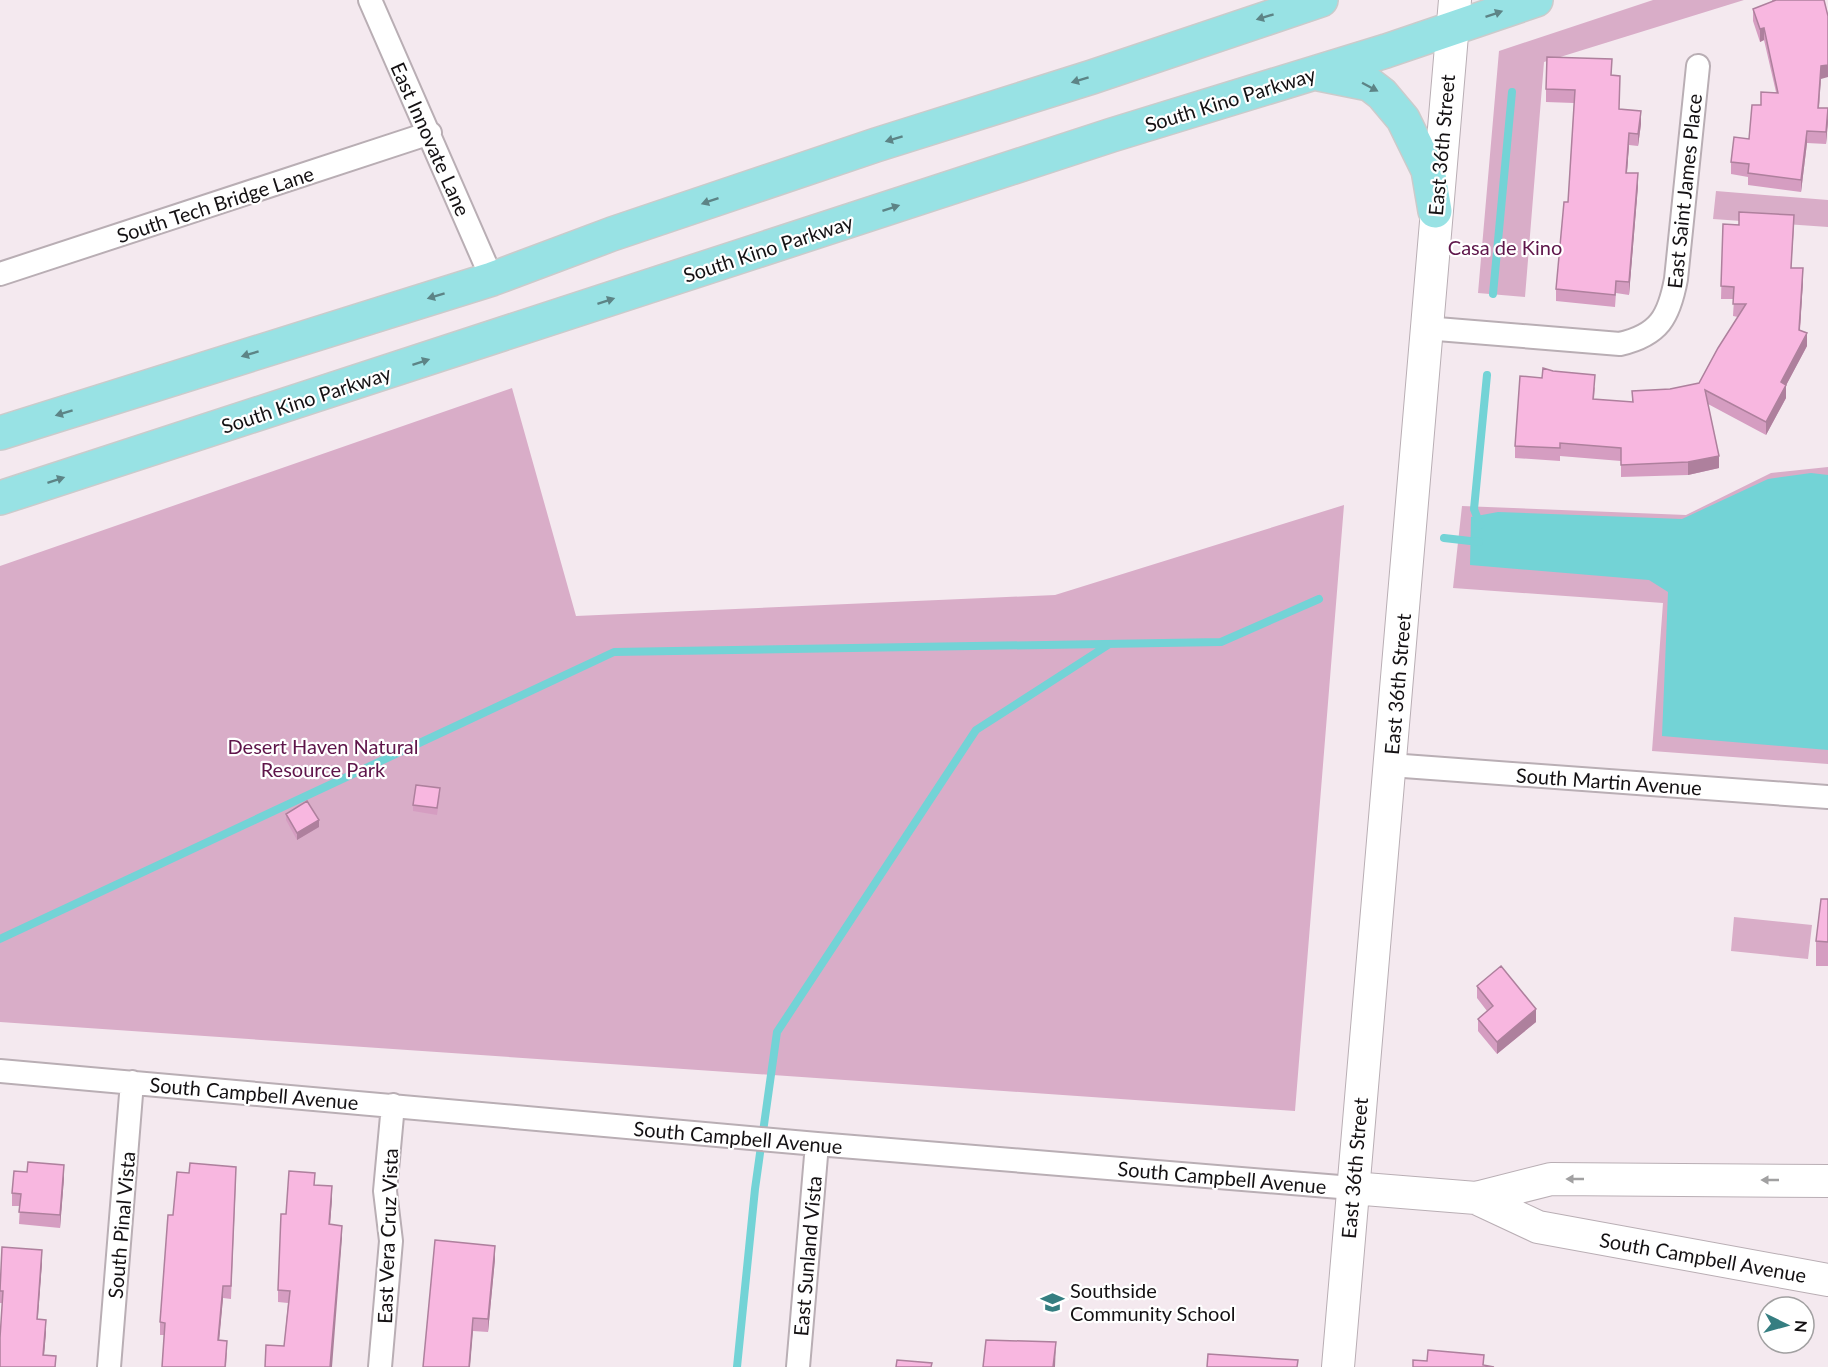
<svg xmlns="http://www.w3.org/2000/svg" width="1828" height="1367" viewBox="0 0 1828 1367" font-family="Lato,sans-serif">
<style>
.green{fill:#d9adc8}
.water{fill:#73d3d6}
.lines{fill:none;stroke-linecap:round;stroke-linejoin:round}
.stream{stroke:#73d3d6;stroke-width:8}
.street-casing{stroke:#b9aeb4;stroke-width:26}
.secondary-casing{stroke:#b9aeb4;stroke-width:34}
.primary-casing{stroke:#cbcbcb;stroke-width:36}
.street{stroke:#fff;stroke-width:22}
.secondary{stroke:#fff;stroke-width:32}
.primary{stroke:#98e2e4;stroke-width:33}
.wall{fill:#d59dc1}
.shaded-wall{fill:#ae809d}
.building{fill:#f8b7e0;stroke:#ae809d;stroke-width:1.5}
.oneway{fill:#5d8486}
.oneway2{fill:#a1a0a1}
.labels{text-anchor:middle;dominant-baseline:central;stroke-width:4.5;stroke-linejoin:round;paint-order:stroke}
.street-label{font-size:20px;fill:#141113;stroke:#fff}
.park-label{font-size:20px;fill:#5e154a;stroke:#fff}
.poi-label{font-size:20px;fill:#141113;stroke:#fff;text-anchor:start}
</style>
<rect width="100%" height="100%" fill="#f4e9ef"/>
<!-- green -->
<path class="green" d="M1653 0H1744L1544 62 1525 297 1478 293 1499 51Z
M1716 191 1828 200V227L1713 219Z
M512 388 576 616 1055 595 1344 505 1295 1111 0 1022V566Z
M1828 467V764L1652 751 1663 603 1453 588 1462 506 1686 515 1771 473Z
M1734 917 1812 925 1808 959 1731 951Z"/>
<!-- water -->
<path class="water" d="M1811 473 1828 475V750L1662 736 1668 592 1649 580 1470 565 1471 517 1498 512 1682 519 1768 479Z"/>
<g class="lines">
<!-- stream -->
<path class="stream" d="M1493 294 1512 92
M1480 525 1474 509 1487 375
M1444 538 1479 542
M0 939 614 652 1221 642 1319 599
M737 1367 755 1189 777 1032 976 730 1108 645"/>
<defs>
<path id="street" d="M370 0 492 279
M0 274 430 133
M1425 328 1620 344C1659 335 1669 317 1676 279L1698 66
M1390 765 1828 797
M0 1071 817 1144 1352 1188
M109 1367 132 1082
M380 1367 391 1241 385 1191 393 1105
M798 1367 817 1144"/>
<path id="secondary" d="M1352 1188 1476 1198 1551 1179 1828 1181
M1476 1198 1538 1227 1828 1280
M1338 1367 1455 0"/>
<path id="primary" d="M1319 74 1369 84 1382 94 1403 119 1428 170 1435 211
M0 433 492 279 612 234 876 145 1092 77 1321 0
M0 498 1112 135 1386 51 1536 0"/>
</defs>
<!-- street casing -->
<use href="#street" class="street-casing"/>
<!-- secondary casing -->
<use href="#secondary" class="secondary-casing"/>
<!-- primary casing -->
<use href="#primary" class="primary-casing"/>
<!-- street -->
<use href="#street" class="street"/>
<!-- secondary -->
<use href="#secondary" class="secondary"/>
<!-- primary -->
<use href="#primary" class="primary"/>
</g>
<!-- wall -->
<path class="wall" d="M1772 0H1824L1819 108 1828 121 1826 144 1807 143 1801 192 1748 185V177L1731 174V162L1749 139 1761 105 1776 92 1764 40 1760 42 1753 21V9L1772 2Z
M1612 75 1619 109 1641 124 1638 146 1629 145 1627 173 1638 186 1629 295 1616 293 1615 307 1556 301V289L1568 202 1574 103 1546 102V89Z
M1723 224 1794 228 1791 268 1803 281 1800 330 1807 346 1786 385V398L1766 435 1708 404 1719 468 1688 475 1621 477V461L1560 456V461L1515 458V446L1595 387 1594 399 1632 402V391L1670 389 1699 383 1738 317 1733 316 1734 299H1721Z
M440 795 437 815 413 811V805Z
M286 814 319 827 297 840 286 820Z
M1828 899V966H1816V941Z
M1477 986 1536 1022 1497 1054 1478 1031V1019L1487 1011 1477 998Z
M27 1172 64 1178 60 1228 19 1224 20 1206H12V1193Z
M236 1179 231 1299 223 1298 219 1340 227 1353 226 1367H162L164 1335H160V1322Z
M315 1185 332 1199 330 1225 342 1238 284 1346 288 1303 278 1302V1290L286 1214Z
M495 1259 488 1332 473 1331 423 1367Z
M42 1263 37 1319 46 1332 44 1355 56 1367H0L3 1303H0V1277Z"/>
<!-- shaded-wall -->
<path class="shaded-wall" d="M1764 28V40L1760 42V29Z
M1828 65V77L1821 79 1818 120 1821 66Z
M1828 108V121L1826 144V132Z
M1641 111V124L1638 146V134Z
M1807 131V143L1801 192V180Z
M1629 133V145L1626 185V173Z
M1638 173V186L1629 295V282Z
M1803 268V281L1799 343V330Z
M1807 333V346L1781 395V382Z
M1786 385V398L1766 435V422Z
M1719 456V468L1688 475V462Z
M319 820V827L297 840V833Z
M1536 1009V1022L1497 1054V1042Z
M64 1165V1178L60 1228V1215Z
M332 1186V1199L329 1237V1224Z
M342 1226V1238L332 1367H330Z
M495 1246V1259L488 1332V1319Z
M42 1250V1263L37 1331V1319Z
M223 1286V1298L218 1353V1340Z
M473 1318V1331L470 1367H469Z
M46 1320V1332L43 1367V1355Z
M1056 1342 1055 1367H1053Z"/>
<!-- building -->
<path class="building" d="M1776 0H1824L1828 16V65L1821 66 1818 108H1828L1826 132 1807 131 1801 180 1748 173 1749 164 1731 162 1734 137 1749 139 1752 105H1761V92L1778 93 1764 28 1760 29 1753 9Z
M1547 57 1612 59 1611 75 1620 76 1619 109 1641 111 1638 134 1629 133 1626 173H1638L1629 282 1616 281 1615 295 1556 289 1564 202H1568L1575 90 1546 89Z
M1739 212 1794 215 1791 268H1803L1799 330 1807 333 1781 382 1786 385 1766 422 1705 390 1719 456 1688 462 1621 465V448L1560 443V448L1515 446 1520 376 1542 378 1543 368 1553 371 1595 375 1593 399 1633 402 1632 391 1670 389 1699 383 1718 348 1746 304H1733L1734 287 1721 286 1723 224 1739 225Z
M416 785 440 788 437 808 413 805Z
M307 801 319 820 297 833 286 814Z
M1821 899H1828V942L1816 941Z
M1501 966 1536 1009 1497 1042 1478 1019 1493 1006 1477 986Z
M28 1162 64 1165 60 1215 19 1212 21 1194 12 1193 14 1171 27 1172Z
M190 1163 236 1167 231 1286H223L218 1340 227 1341 225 1367H162L165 1323 160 1322 168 1215H173L177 1172 189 1173Z
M289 1171 315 1173 314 1185 332 1186 329 1224 342 1226 330 1367H265L266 1345 284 1346 290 1291 278 1290 281 1214H286Z
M435 1240 495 1246 488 1319 473 1318 469 1367H423Z
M2 1247 42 1250 37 1319 46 1320 43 1355 56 1356 55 1367H0V1338L3 1291H0Z
M986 1340 1056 1342 1053 1367H983Z
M1428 1350 1484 1355 1483 1365 1494 1367H1413V1360L1427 1361Z
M1208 1354 1298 1360 1297 1367H1207Z
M897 1360 932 1363 931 1367H896Z"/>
<!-- one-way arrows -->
<defs><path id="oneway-solid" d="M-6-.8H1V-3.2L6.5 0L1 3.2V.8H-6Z" transform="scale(1.5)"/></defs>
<g class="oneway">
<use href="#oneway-solid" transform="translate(1494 14) rotate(-19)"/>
<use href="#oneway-solid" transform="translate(1265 17) rotate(163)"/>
<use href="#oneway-solid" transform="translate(1080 80) rotate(163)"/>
<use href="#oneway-solid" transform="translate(1370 87) rotate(28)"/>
<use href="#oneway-solid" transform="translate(894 139) rotate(163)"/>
<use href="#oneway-solid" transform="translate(710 201) rotate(161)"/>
<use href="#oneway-solid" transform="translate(891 208) rotate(-18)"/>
<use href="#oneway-solid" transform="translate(436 296) rotate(163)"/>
<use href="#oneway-solid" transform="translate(606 301) rotate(-18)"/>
<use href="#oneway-solid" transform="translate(250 354) rotate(163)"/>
<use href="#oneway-solid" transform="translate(421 362) rotate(-18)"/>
<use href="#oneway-solid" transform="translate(64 413) rotate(163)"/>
<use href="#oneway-solid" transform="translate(56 480) rotate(-18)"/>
</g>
<g class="oneway2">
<use href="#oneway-solid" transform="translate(1575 1179) rotate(-180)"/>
<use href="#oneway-solid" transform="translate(1770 1180) rotate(-180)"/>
</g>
<!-- icons -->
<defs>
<symbol id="school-bare" viewBox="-9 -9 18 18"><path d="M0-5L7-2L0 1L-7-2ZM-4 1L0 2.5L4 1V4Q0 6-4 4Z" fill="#357e81" stroke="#fff" stroke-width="2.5" paint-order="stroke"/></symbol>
</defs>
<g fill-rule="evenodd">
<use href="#school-bare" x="1036" y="1286" width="33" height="33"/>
</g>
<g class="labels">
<!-- street labels -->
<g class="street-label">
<text transform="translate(1230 99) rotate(-17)">South Kino Parkway</text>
<text transform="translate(431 139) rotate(66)">East Innovate Lane</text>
<text transform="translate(1441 145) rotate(-85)">East 36th Street</text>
<text transform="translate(1684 191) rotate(-84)">East Saint James Place</text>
<text transform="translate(215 204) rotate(-18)">South Tech Bridge Lane</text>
<text transform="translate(768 248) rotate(-18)">South Kino Parkway</text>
<text transform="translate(306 399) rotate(-18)">South Kino Parkway</text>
<text transform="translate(1397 684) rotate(-85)">East 36th Street</text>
<text transform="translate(1609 781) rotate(4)">South Martin Avenue</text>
<text transform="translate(254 1093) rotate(5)">South Campbell Avenue</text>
<text transform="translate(738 1137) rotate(5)">South Campbell Avenue</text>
<text transform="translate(1354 1168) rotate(-85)">East 36th Street</text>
<text transform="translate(1222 1177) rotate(5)">South Campbell Avenue</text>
<text transform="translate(121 1225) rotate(-85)">South Pinal Vista</text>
<text transform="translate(387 1236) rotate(-88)">East Vera Cruz Vista</text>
<text transform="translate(807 1256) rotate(-85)">East Sunland Vista</text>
<text transform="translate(1703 1257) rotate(10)">South Campbell Avenue</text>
</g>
<!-- park labels -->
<g class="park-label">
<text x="1505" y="247">Casa de Kino</text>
<text x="323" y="746">Desert Haven Natural<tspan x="323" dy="23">Resource Park</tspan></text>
</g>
<!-- poi labels -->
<g class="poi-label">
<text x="1070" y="1290">Southside<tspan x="1070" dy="23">Community School</tspan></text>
</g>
</g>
<!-- north arrow -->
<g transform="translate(1786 1325) rotate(95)"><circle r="28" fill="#ffffff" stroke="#a1a0a1" stroke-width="1.5"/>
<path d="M0-4.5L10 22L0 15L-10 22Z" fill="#357e81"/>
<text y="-9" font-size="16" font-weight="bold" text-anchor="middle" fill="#141113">N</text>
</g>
</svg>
